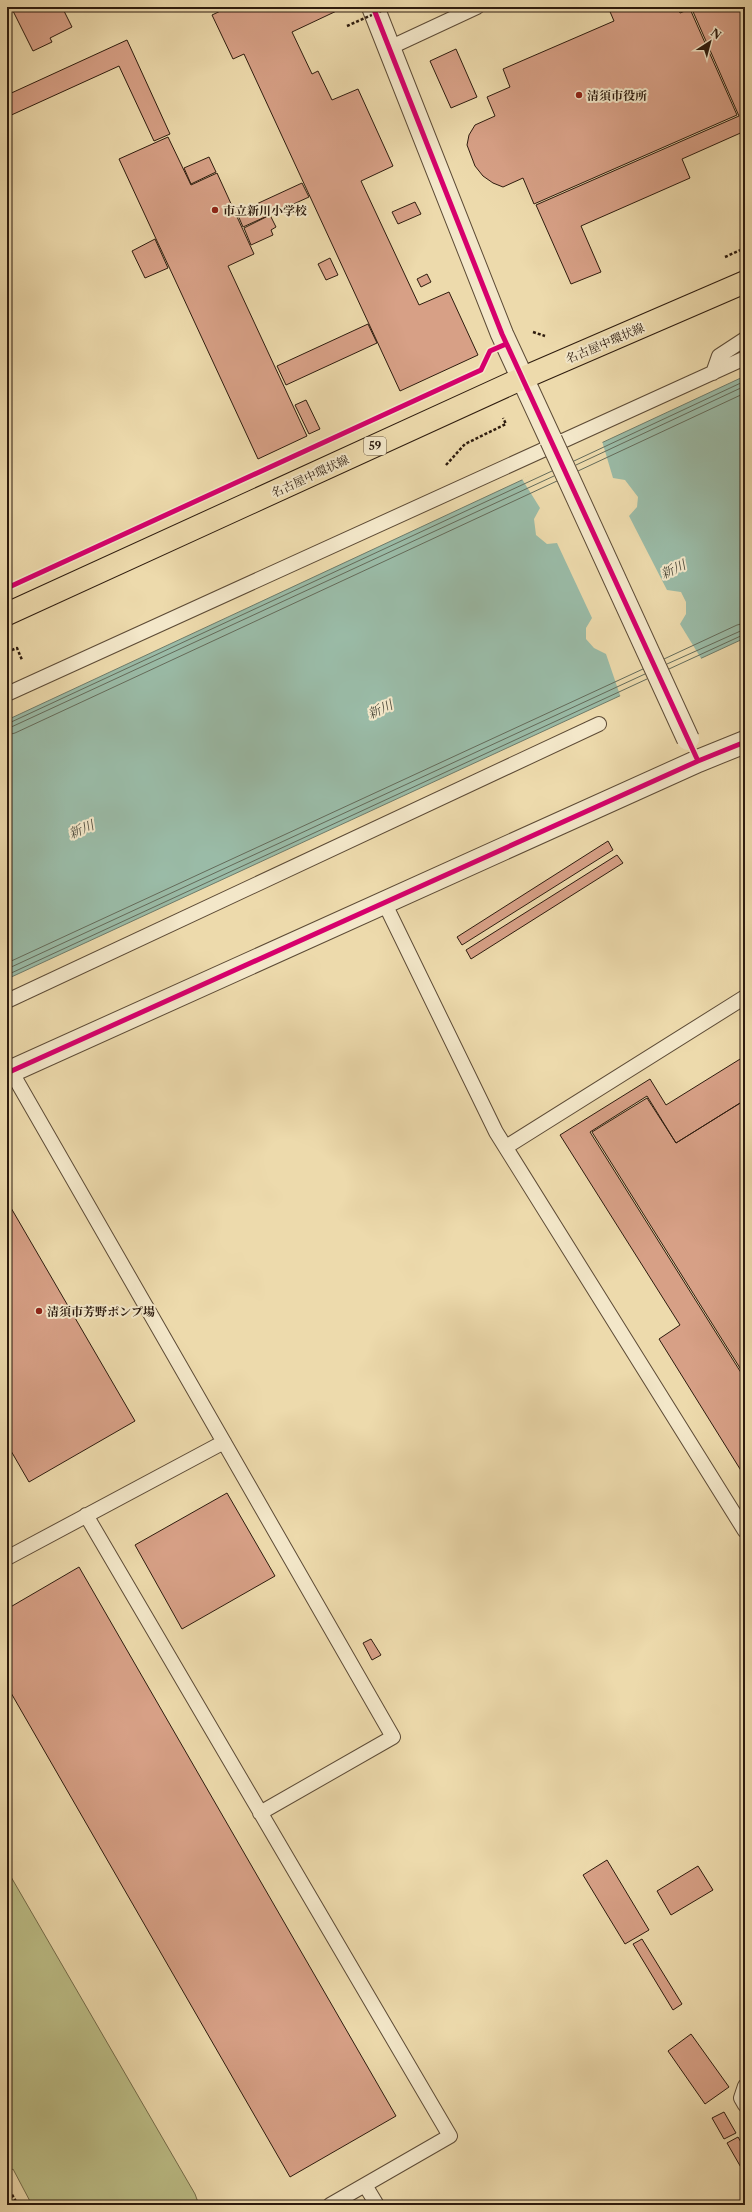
<svg xmlns="http://www.w3.org/2000/svg" width="752" height="2212" viewBox="0 0 752 2212" font-family="'Libre Caslon Text','Noto Serif JP',serif">
<style>
.green{fill:#bcbe87;stroke:#746c4a}
.water{fill:#9abba7;stroke:#6e7b6a}
.pier{fill:#eddaac}
.lines{fill:none;stroke-linecap:round;stroke-linejoin:round}
.shore{stroke:#646b5a;stroke-width:1}
.building{fill:#d7a086;stroke:#2d1b0e}
.service-casing{stroke:#5d4b36;stroke-width:16}
.minor-casing{stroke:#5d4b36;stroke-width:24}
.primary-casing{stroke:#2d1b0e;stroke-width:24}
.path{stroke:#2d1b0e;stroke-width:2.5;stroke-dasharray:3 2;stroke-linecap:butt}
.service{stroke:#f3e7c9;stroke-width:14}
.minor{stroke:#f3e7c9;stroke-width:22}
.primary{stroke:#eddaac;stroke-width:22}
.minor-bridge-casing{stroke:#5d4b36;stroke-width:24;stroke-linecap:butt}
.path-bridge{stroke:#2d1b0e;stroke-width:2.5;stroke-dasharray:3 2;stroke-linecap:butt}
.minor-bridge{stroke:#f3e7c9;stroke-width:22}
.cycleway-casing{stroke:#f3e7c9;stroke-width:8}
.cycleway{stroke:#d6006c;stroke-width:5}
.poi-dot{fill:#8f2418;stroke:#f3e7c9;stroke-width:1.5}
.labels{text-anchor:middle;dominant-baseline:central;stroke-width:4;stroke-linejoin:round;paint-order:stroke}
.shield{fill:#f3e7c9;stroke:#685846;stroke-width:1}
.shield-label{font-size:11px;font-weight:bold;fill:#2d1b0e}
.poi-label{font-size:12px;font-weight:bold;fill:#2d1b0e;stroke:#f3e7c9;text-anchor:start}
.street-label{font-size:12px;fill:#2d1b0e;stroke:#f3e7c9}
.water-label{font-size:13px;font-style:italic;fill:#4e4b3c;stroke:#f3e7c9}
</style>
<rect width="100%" height="100%" fill="#eddaac"/>
<filter id="stains"><feTurbulence type="fractalNoise" baseFrequency=".005" numOctaves="4"/><feColorMatrix values="0 0 0 0 .2 0 0 0 0 .09 0 0 0 0 .02 0 0 0 .5 -.17"/></filter>
<radialGradient id="worn" r=".72"><stop offset=".6" stop-color="#630" stop-opacity="0"/><stop offset="1" stop-color="#630" stop-opacity=".3"/></radialGradient>
<!-- green -->
<path class="green" d="M7 1870 195 2194 199 2205H32L13 2169 7 2173Z"/>
<!-- water -->
<path class="water" d="M745 376V638L7 979V720Z"/>
<!-- pier -->
<path class="pier" d="M602 441 613 478 625 480 638 497 637 507 629 516 667 590 681 592 686 602V614L680 624 702 660 621 698 606 654 594 648 586 639V628L592 618 557 543 547 544 536 535 534 519 540 508 522 479Z"/>
<g class="lines">
<!-- shore -->
<path class="shore" d="M574 461 745 381
M576 465 745 386
M578 471 745 393
M664 659 737 625 745 623
M667 664 745 629
M669 669 745 634
M7 724 552 471
M7 729 554 476
M7 735 15 733 557 481
M7 963 643 669
M7 969 645 674
M7 975 647 679"/>
</g>
<!-- building -->
<path class="building" d="M11 7H62L72 27 50 38 52 42 33 51Z
M229 7H345L292 32 312 74 318 71 332 100 358 89 393 166 361 181 419 305 449 292 478 355 400 391 244 54 233 59 212 15Z
M608 7H677L680 13 690 9 737 115 534 204 523 178 503 187 493 183 483 176 475 166 467 145 469 135 475 125 495 116 487 97 510 87 503 69 614 21Z
M691 7H741L745 17V131L682 159 690 178 581 226 601 272 571 284 536 205 739 116Z
M127 40 170 134 154 141 119 66 7 117V95Z
M456 49 477 97 451 108 430 61Z
M168 137 191 185 217 173 254 254 228 266 307 436 258 459 119 159Z
M209 157 216 172 191 184 184 168Z
M302 183 309 197 243 227 237 213Z
M415 202 421 214 398 224 392 212Z
M270 215 276 227 271 230 273 235 251 245 244 228Z
M155 239 168 268 145 278 132 251Z
M330 258 338 275 326 280 318 264Z
M427 274 431 282 421 287 417 279Z
M368 324 377 343 286 385 277 366Z
M306 400 320 429 309 434 295 405Z
M608 841 613 850 462 945 457 937Z
M617 855 623 863 471 959 466 950Z
M745 1056V1100L676 1143 647 1096 590 1132 745 1379V1477L659 1339 680 1325 560 1135 650 1079 666 1105Z
M647 1098 676 1143 745 1100V1376L592 1132Z
M7 1201 135 1421 29 1482 7 1444Z
M227 1493 275 1576 182 1629 135 1545Z
M79 1567 396 2116 290 2177 7 1686V1609Z
M371 1639 381 1655 372 1660 363 1643Z
M607 1860 649 1930 625 1944 583 1875Z
M698 1866 713 1890 671 1915 657 1891Z
M642 1939 682 2004 673 2010 633 1944Z
M691 2034 729 2087 705 2104 668 2051Z
M724 2112 736 2133 724 2139 712 2118Z
M738 2137 745 2149V2170L743 2171 727 2143Z"/>
<g class="lines">
<defs>
<path id="service" d="M389 48 477 7
M713 373 719 356 745 339
M7 694 745 358
M384 902 496 1132 745 1531
M7 1001 599 724
M11 1071 393 1737 260 1813
M506 1147 745 997
M86 1515 450 2136 330 2205
M7 1558 224 1442
M745 2086 741 2098 745 2105
M365 2185 377 2205"/>
<path id="minor" d="M373 7 502 334 551 440
M7 1073 698 761 745 742"/>
<path id="primary" d="M7 614 523 378 745 282"/>
</defs>
<!-- service casing -->
<use href="#service" class="service-casing"/>
<!-- minor casing -->
<use href="#minor" class="minor-casing"/>
<!-- primary casing -->
<use href="#primary" class="primary-casing"/>
<!-- path -->
<path class="path" d="M725 257 745 248
M533 332 545 336
M446 465 465 444 506 424 503 418
M7 652 17 648 22 660
M7 2186 18 2205"/>
<!-- service -->
<use href="#service" class="service"/>
<!-- minor -->
<use href="#minor" class="minor"/>
<!-- primary -->
<use href="#primary" class="primary"/>
<defs>
<path id="minor-bridge" d="M551 440 688 739"/>
</defs>
<!-- minor-bridge casing -->
<use href="#minor-bridge" class="minor-bridge-casing"/>
<!-- path-bridge -->
<path class="path-bridge" d="M347 26 390 7"/>
<!-- minor-bridge -->
<use href="#minor-bridge" class="minor-bridge"/>
<defs>
<path id="cycleway" d="M373 7 502 334 698 761
M7 588 481 370 490 351 506 344
M7 1073 698 761 745 742"/>
</defs>
<!-- cycleway casing -->
<use href="#cycleway" class="cycleway-casing"/>
<!-- cycleway -->
<use href="#cycleway" class="cycleway"/>
</g>
<!-- markers -->
<g class="poi-dot">
<circle cx="579" cy="95" r="4"/>
<circle cx="215" cy="210" r="4"/>
<circle cx="39" cy="1311" r="4"/>
</g>
<g class="labels">
<!-- shield labels -->
<rect class="shield" x="364" y="437" width="22" height="18" rx="3"/>
<g class="shield-label">
<text x="375" y="446">59</text>
</g>
<!-- poi labels -->
<g class="poi-label">
<text x="587" y="95">清須市役所</text>
<text x="223" y="210">市立新川小学校</text>
<text x="47" y="1311">清須市芳野ポンプ場</text>
</g>
<!-- street labels -->
<g class="street-label">
<text transform="translate(605 343) rotate(-23)">名古屋中環状線</text>
<text transform="translate(310 476) rotate(-25)">名古屋中環状線</text>
</g>
<!-- water labels -->
<g class="water-label">
<text transform="translate(673 569) rotate(-25)">新川</text>
<text transform="translate(380 709) rotate(-25)">新川</text>
<text transform="translate(81 829) rotate(-23)">新川</text>
</g>
</g>
<!-- margin -->
<rect width="752" height="2212" fill="none" stroke="#eddaac" stroke-width="24"/>
<rect x="8" y="8" width="736" height="2196" fill="none" stroke="#2d1b0e" stroke-width="2"/>
<rect x="12" y="12" width="728" height="2188" fill="none" stroke="#2d1b0e"/>
<!-- north arrow -->
<g transform="translate(710 42) rotate(36)" stroke="#f3e7c9" stroke-width="3" paint-order="stroke">
<path d="M0-3L7 15L0 10L-7 15Z" fill="#2d1b0e"/>
<text y="-6" font-size="11" font-weight="bold" text-anchor="middle" fill="#2d1b0e">N</text>
</g>
<rect width="100%" height="100%" filter="url(#stains)"/>
<rect width="100%" height="100%" fill="url(#worn)"/>
</svg>
